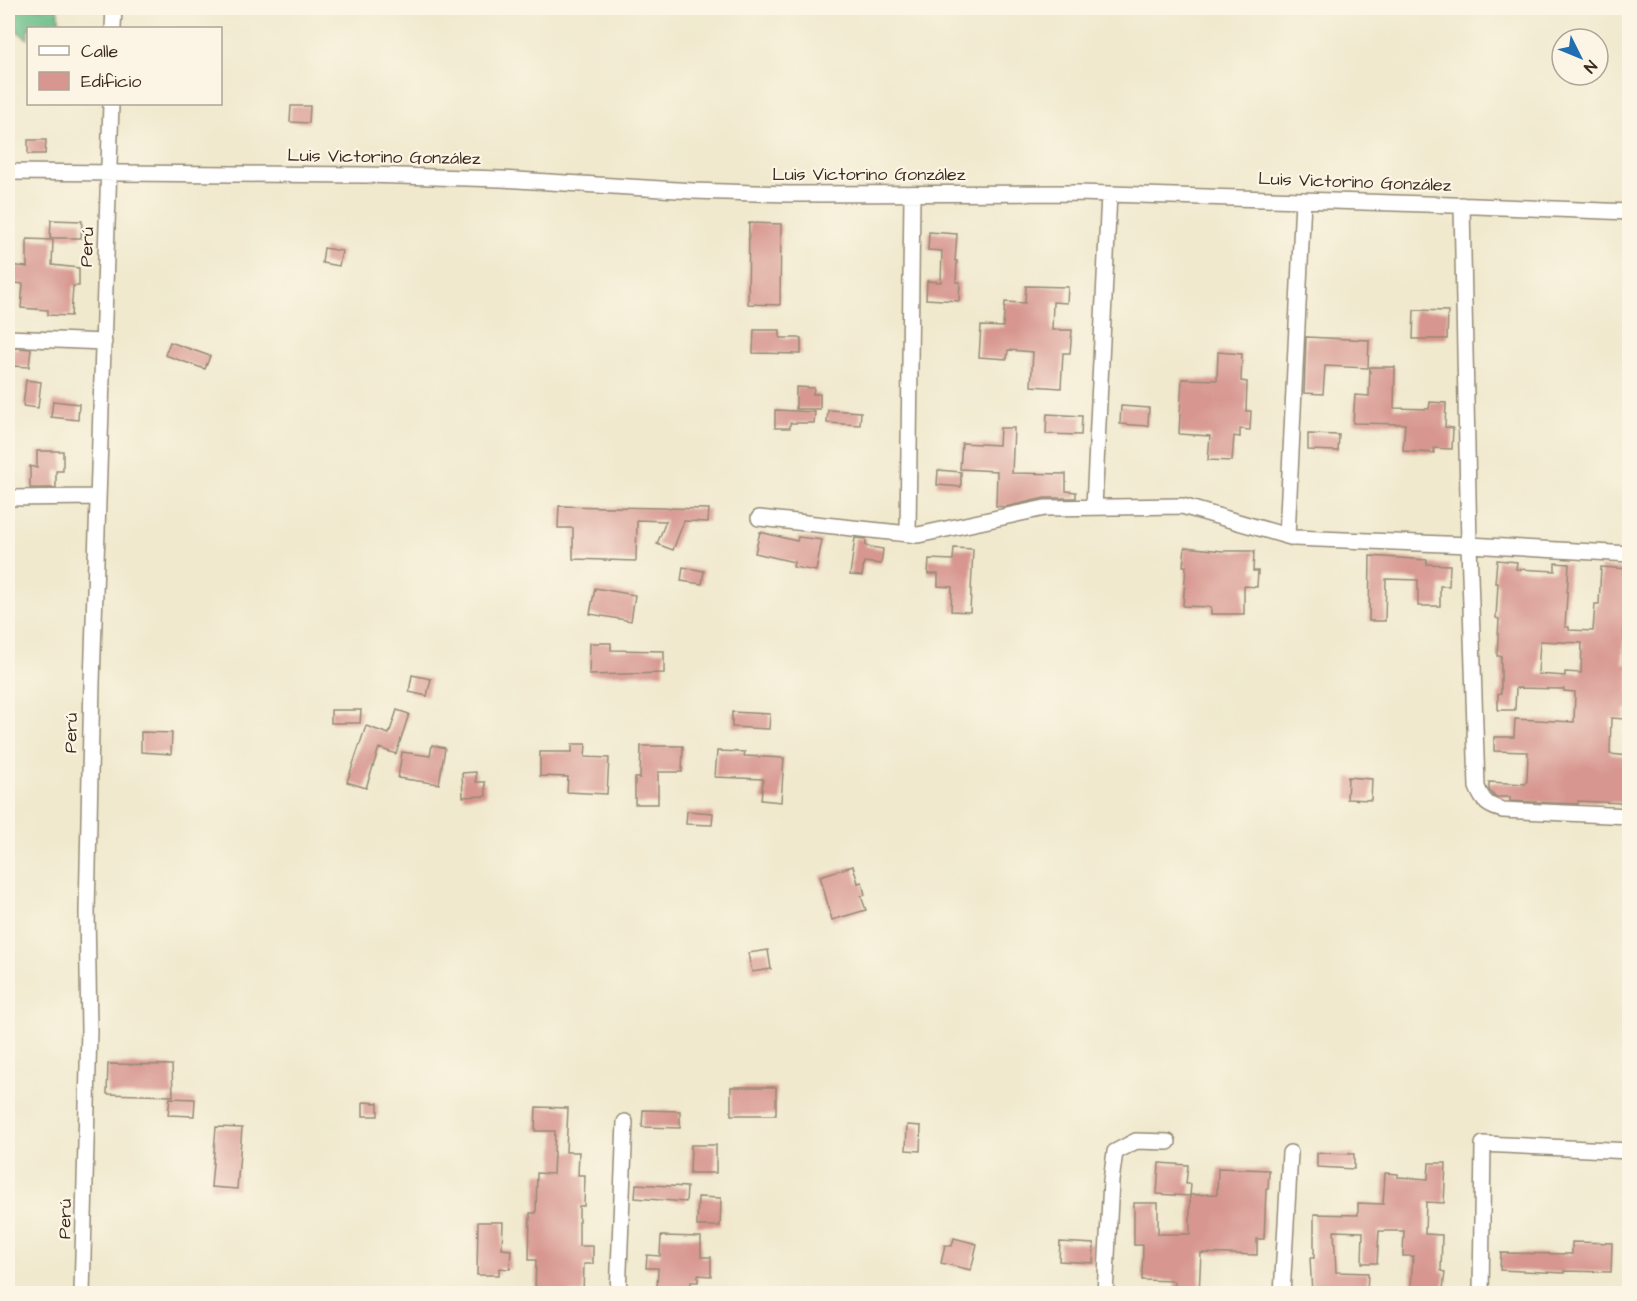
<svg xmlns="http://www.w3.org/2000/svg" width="1637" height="1301" viewBox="0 0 1637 1301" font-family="'Architects Daughter',sans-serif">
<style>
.forest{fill:#6cbe8a;stroke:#547454;stroke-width:1.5}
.building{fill:#d7968f;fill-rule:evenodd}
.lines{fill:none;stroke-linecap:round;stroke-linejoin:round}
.street-casing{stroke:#968a76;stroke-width:18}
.street{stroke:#fff;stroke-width:15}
.labels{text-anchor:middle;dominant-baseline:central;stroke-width:4.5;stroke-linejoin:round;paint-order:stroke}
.street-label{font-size:18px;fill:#3b2a1e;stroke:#fcf5e5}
</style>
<rect width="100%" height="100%" fill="#fcf5e5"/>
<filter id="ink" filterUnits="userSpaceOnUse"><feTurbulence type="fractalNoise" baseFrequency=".0167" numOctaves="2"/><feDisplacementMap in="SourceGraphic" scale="12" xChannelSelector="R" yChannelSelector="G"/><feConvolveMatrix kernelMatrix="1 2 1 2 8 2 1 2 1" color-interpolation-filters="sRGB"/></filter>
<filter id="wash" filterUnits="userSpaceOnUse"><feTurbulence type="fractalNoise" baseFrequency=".008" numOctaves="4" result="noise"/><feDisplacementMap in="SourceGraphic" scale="24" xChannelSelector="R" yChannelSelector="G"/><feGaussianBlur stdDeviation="1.35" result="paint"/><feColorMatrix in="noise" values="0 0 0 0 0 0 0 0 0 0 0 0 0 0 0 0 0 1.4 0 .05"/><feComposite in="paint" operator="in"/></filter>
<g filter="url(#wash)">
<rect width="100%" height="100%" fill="#f0e9ce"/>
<!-- forest -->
<path class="forest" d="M8 8H57L60 24 59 28H28V39L8 24Z"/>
<g id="blocks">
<!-- building -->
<path class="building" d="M291 106H310L309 123 290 122Z
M28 140H46L45 154H28Z
M51 220 82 221 81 238H50Z
M749 223 781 224 780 305 748 304Z
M929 232 957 234 955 261H957L956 282H960L959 301 926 299 927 281 941 282 942 251 928 250Z
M27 239 53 240 52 265 79 268V286H73L71 316 48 315V310L21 308 23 284 8 282V265L27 267Z
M324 248 342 251 339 266 322 263Z
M1026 286 1068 287 1067 303 1053 302 1052 330H1072L1070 353H1063L1061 388 1031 386 1033 352 1008 350 1007 359 979 357 981 326 1003 327 1005 302 1025 303Z
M1414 310 1448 311 1447 339H1413Z
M754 330H780V338H801V354L753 353Z
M1306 337 1369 340 1368 368 1325 366 1323 394 1304 393Z
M170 342 210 356 205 369 165 355Z
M13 348 31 349 29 367 12 366Z
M1218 352 1242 354 1241 381 1247 382 1246 411H1251L1250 430 1240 429V437L1234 436 1232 461 1208 460 1210 436 1179 434 1182 379 1217 380Z
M1370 367H1395L1394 408 1429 409 1430 402 1446 403 1445 427 1453 428 1452 449 1434 448V453L1403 451 1405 424 1353 423 1355 395 1369 396Z
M26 380 41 382 38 408 23 406Z
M796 387 814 388 813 394H820V409H796Z
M53 401 79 404 78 420 51 417Z
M1121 406 1149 408 1148 426 1120 424Z
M775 410 815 412 814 423H790V428H775Z
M828 410 861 412 860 425 827 423Z
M1047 414 1082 416 1081 435 1046 434Z
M1000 428H1014L1012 473 1066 474V491L1076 492V498H1045L1005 507 996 506 997 471 960 469 962 443 999 445Z
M1308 434 1339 435 1338 451 1308 450Z
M37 451H63V471H56V488H30V466L37 468Z
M938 470 961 472V487L937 485Z
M559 506 709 509 708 522 684 521 673 550 657 544 666 521 637 520 636 561 573 559V528H558Z
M760 532 797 541 798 537 822 540 816 571 793 567 794 562 755 553Z
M855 538 866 539V546L883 549 881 564 864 562 862 576 850 575Z
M1185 547 1223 551H1254L1253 571H1258L1257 587 1244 586V614H1211V607L1183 606 1186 566H1183Z
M954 548 973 549 970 612 951 611 952 587 938 586V574H928L929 559 953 560Z
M1370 556 1427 560V564L1450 565 1449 586H1440V606H1418V580L1386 579 1385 621H1369Z
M1497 560 1517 562 1516 569 1555 571V563L1569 564 1565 627H1569V630L1593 631 1595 604H1599L1601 567 1629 569V630L1624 629 1623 663 1629 664V710H1625V719L1611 718 1610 754 1629 756V777L1623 776 1622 803 1578 801V804L1510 801V797H1495L1489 790V782L1525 784 1527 781 1528 752 1494 751V737H1514L1515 719 1574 722 1575 692 1564 691V689L1516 688 1515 710H1498V694L1501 693V656H1497L1499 619 1496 618 1498 583H1495ZM1540 641 1582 643 1581 673 1565 672V676L1538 674Z
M683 567 704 571 702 584 681 581Z
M595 588 635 595 631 621 590 614Z
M590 643H611V650L664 651V673L589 675Z
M412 675 431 679 427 696 409 692Z
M331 710H361L360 723H331Z
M397 710 409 714 396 754 379 748 366 788 347 782 366 726 389 734Z
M732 712 770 714 769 729 732 727Z
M141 732 172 733 171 754 141 752Z
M572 744H586L585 757 609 758 607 794 567 792 568 777 540 776V752H572Z
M432 745 445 748 439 784 398 778 402 752 430 756Z
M641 746H683L682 772H658V804H635V778H640Z
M717 751 745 752 744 756 784 758 781 802 761 800 763 779 715 777Z
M476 772V782H485L486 796 463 797 462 773Z
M1348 777 1372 779 1371 800 1347 799Z
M687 811 713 813 712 825 686 824Z
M853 866 858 883 862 882 865 895 861 896 866 910 832 920 820 876Z
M768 950 771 969 752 972 748 953Z
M108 1064 172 1065 173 1096 107 1094Z
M731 1087H776V1115H731Z
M170 1098 195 1099 194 1116 168 1115Z
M363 1102 378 1103V1116H363Z
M536 1107 568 1108 566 1152H579L578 1175H585L584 1206H579V1246H593V1264H584L583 1293H535L536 1260H529L530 1213H536L537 1173 553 1174 555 1131H535Z
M643 1110 680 1111V1128L642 1127Z
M907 1125 921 1126 920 1151 906 1150Z
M216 1127 242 1128 237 1189 211 1187Z
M691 1145H716V1173H690Z
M1317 1153 1354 1154V1169L1317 1167Z
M1159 1163 1188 1165 1186 1184H1191L1190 1196 1157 1194Z
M1429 1163H1446L1444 1203 1426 1202 1425 1234 1442 1235 1441 1271 1445 1272 1443 1289 1411 1287 1413 1256H1403L1404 1231H1379L1377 1263H1362L1363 1232 1334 1231 1336 1272 1368 1273 1367 1293H1312L1310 1258H1314V1214L1358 1215V1203L1383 1204 1385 1173 1398 1174V1177L1428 1179Z
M1218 1168 1269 1170 1268 1189H1266L1264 1239H1257V1255L1201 1253 1199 1293H1174L1175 1281 1142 1280 1143 1245H1134V1203H1158V1234H1190V1195L1217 1194Z
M636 1184 687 1187 686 1202 635 1198Z
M698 1197 721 1198 720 1226H697Z
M478 1222H503L502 1249 511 1250 510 1269 499 1268V1275H477Z
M661 1236 701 1237V1257H711V1276L698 1275V1282H691L690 1289H678V1293H660V1288H657L658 1268H646L647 1255 660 1256Z
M954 1238 977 1244 971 1270 941 1263 945 1245 952 1246Z
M1060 1242 1094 1244 1093 1263 1059 1261Z
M1572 1242 1612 1243 1611 1272 1564 1271V1273L1500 1270 1501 1253 1572 1254Z"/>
</g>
</g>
<g filter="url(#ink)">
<use href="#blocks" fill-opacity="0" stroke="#968a76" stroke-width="1.5"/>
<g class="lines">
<defs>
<path id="street" d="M113 28 114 8
M8 172 365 175 501 179 693 191 789 194 1078 193 1425 204 1630 212
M1462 205 1469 545 1477 787C1483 802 1488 806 1503 810L1630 816
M8 338 104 342
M8 498 98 497
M1094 507 1109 194
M759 518 918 535 1045 508 1182 506 1294 538 1469 545 1630 554
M908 534 912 194
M1287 536 1303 200
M82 1294 89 1030 87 912 92 683 111 104
M618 1294 625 1122
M1105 1294 1111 1181 1115 1152 1136 1141 1168 1142
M1282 1294 1290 1153
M1481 1294 1483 1144 1630 1151"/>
</defs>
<!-- street casing -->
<use href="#street" class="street-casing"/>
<!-- street -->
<use href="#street" class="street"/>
</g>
</g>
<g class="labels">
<!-- street labels -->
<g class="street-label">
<text transform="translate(384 157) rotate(1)">Luis Victorino González</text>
<text x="869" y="174">Luis Victorino González</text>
<text transform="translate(1355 182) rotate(2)">Luis Victorino González</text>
<text transform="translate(87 247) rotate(-88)">Perú</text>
<text transform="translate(71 733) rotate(-89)">Perú</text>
<text transform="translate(65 1219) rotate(-89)">Perú</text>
</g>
</g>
<!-- margin -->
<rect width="1637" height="1301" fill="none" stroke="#fcf5e5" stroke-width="30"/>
<!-- legend -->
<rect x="27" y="27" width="195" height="78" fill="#fcf5e5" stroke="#afa495" stroke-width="1.5"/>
<rect x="39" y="46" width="30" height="9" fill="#ffffff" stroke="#afa495" stroke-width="1.5"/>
<text x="81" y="57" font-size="18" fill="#3b2a1e">Calle</text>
<rect x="39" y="72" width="30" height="18" fill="#d7968f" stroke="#afa495" stroke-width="1.5"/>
<text x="81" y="87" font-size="18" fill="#3b2a1e">Edificio</text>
<!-- north arrow -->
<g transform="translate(1580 57) rotate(133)"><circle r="28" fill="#fcf5e5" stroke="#afa495" stroke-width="1.5"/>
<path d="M0-4.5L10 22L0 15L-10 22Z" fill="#1f6fb2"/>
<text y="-9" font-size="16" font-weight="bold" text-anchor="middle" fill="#3b2a1e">N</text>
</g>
</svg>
